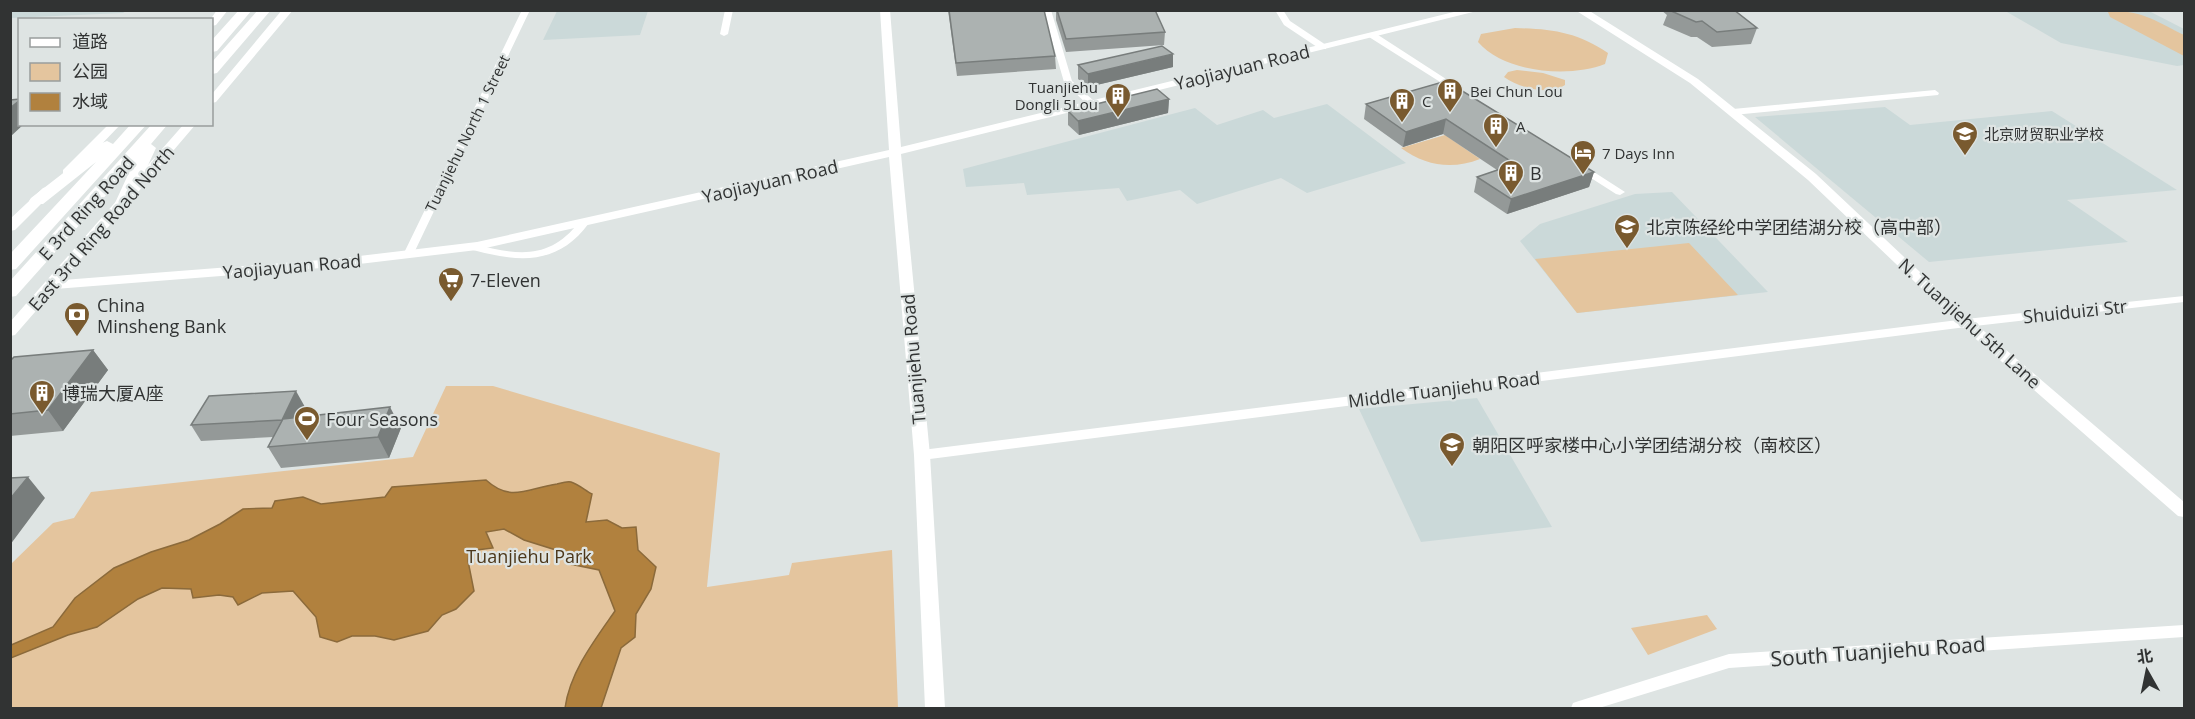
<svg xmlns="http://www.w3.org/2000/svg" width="2195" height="719" viewBox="0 0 2195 719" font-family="'Open Sans','Noto Sans SC',sans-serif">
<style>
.built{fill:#cbd9d9}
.green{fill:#e4c59e}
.water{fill:#b1813e;stroke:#8b6a3b;stroke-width:1.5}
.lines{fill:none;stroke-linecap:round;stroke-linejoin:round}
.minor{fill:#fff;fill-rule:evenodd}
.tertiary{fill:#fff;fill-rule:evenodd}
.trunk{fill:#fff;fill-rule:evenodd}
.wall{fill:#949998}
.shaded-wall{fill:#787d7c}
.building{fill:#acb2b1;stroke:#787d7c;stroke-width:1.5}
.labels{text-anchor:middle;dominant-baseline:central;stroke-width:4.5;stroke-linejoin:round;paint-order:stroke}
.far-poi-label{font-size:15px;fill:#313333;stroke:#dee4e3;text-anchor:start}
.far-street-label{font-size:15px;fill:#313333;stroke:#dee4e3}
.street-label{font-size:18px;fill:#313333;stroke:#dee4e3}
.poi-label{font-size:18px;fill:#313333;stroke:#dee4e3;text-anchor:start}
.park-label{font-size:18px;fill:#4c371a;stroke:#dee4e3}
.near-street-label{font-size:21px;fill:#313333;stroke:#dee4e3}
</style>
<rect width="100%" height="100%" fill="#dee4e3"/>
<!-- built -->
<path class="built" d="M11 10H126V11L123 13 11 18Z
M2029 10 2149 11 2184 29V65L2177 66 2061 43 2007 12Z
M557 11V10L648 11 640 35 543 40Z
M1327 104 1406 163 1307 193 1281 178 1197 204 1180 190 1127 201 1119 188 1027 195 1024 183 966 187 963 169 1195 108 1217 125 1263 110 1274 118Z
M1885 107 1910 125 2052 111 2177 190 2067 200 2128 242 1929 262 1755 117Z
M1672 192 1768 292 1577 313 1520 241 1540 224 1635 194Z
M1477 398 1552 527 1421 542 1359 409Z"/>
<!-- green -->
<path class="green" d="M2111 11C2141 10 2158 22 2184 35V56L2110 17 2108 12Z
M1515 28C1552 29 1577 32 1608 53L1605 64C1570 78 1504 73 1478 42L1481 34Z
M1517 70 1543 73 1565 80V85C1549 96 1519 88 1504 77L1508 72Z
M1445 135 1480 159C1452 170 1426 166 1401 148Z
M1689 243 1738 295 1577 313 1535 259Z
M446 386H493L720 453 707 587 789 575 792 563 892 550 898 708H11V564L53 523 74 518 91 492 413 457Z
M1707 615 1717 629 1648 655 1631 628Z"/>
<!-- water -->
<path class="water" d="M486 480C511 503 528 488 557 484 561 483 567 481 571 482 578 484 586 491 592 494L586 522 607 520 622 528 636 527 638 550 656 567 651 589 636 614 635 637 621 648 601 708H565C570 672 594 641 615 611L599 570 570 564 559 551 524 540 504 529 486 532 493 548 469 551 468 561 474 591 456 609 442 615 428 631 394 640 375 636H352L337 642 320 637 316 617 293 591 262 593 238 605 233 597 219 595 193 598 191 589 162 588 138 599 97 627 68 635 11 658V645L53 627 75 598 114 568 151 552 189 540 220 524 243 509 272 508 275 501 303 497 321 504 385 497 392 487Z"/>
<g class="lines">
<!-- minor -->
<path class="minor" d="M522 10H530L413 255 408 258 404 257 403 255Z
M725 10H733L728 34 724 36 720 34Z
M1043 10H1051L1072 81 1095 102V106H1089L1064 82Z
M1275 10H1283L1290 21 1326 45V49H1320L1284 25Z
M1369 33H1375L1463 90 1459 93 1456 92 1369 37Z
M1935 90 1939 93 1938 95 1733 115 1728 112 1733 109Z
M1580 164 1583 165 1625 192 1620 195 1616 194 1577 169 1575 167Z
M584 220 589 223C557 267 517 262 469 249L468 247 473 244C518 255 549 261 580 221Z
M2184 296V302L1966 327 922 460 917 458 915 455 917 452 922 450 1966 319Z
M2184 625V637L1729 668 1599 708H1571L1573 703 1579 701 1729 654Z"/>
<!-- tertiary -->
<path class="tertiary" d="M217 10H228L216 25 212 26 210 20Z
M282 10H293L216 102 212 103V94Z
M880 10H890L901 147 1462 10H1481L901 154 930 455 945 708H925L914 455 889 157 477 250 334 267 55 289 15 335 10 336V322L184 124H196L63 280 334 259 477 242 889 150Z
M1575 10H1588L1698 79 1816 174 1971 320 2184 502V517L2178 516 1961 326 1808 180 1690 83Z
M109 124H121L71 176H63V170Z
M47 187 53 191 51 194 15 230 10 231V219L43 188Z"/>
<!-- trunk -->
<path class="trunk" d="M239 10H252L217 51 212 52V40Z
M258 10H271L217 73 212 74V62Z
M131 124H147L16 269 10 270V254L96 162 43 204H31L29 201 31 198 102 143 107 141 113 144Z
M152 124H168L151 144 156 148 129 206 123 208 115 203 132 166 16 296 10 297V281Z"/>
</g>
<!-- wall -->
<path class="wall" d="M948 10H1044L1055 56 1056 69 957 76Z
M1056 10H1155L1165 32 1164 45 1066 52 1056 20Z
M1661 10H1734L1757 28 1751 44 1712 47 1697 37H1691L1663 25 1667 15Z
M1078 65 1173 67 1088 87 1078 79Z
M1446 81 1594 172 1589 187 1507 214 1474 192 1477 177 1497 170 1443 134 1403 147 1364 119 1366 104Z
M1169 99 1168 113 1079 135 1068 125V111Z
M93 350 108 370 63 431 10 436V361Z
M305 407 300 417 401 428 389 458 281 468 268 447 273 437 201 441 191 425Z"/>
<!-- shaded-wall -->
<path class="shaded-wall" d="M1173 54V67L1088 87V74Z
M1169 99 1168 113 1079 135 1078 121Z
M20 100V124H24L10 137V108Z
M1446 119 1443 134 1403 147 1406 132Z
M1594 172 1589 187 1507 214 1511 199Z
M93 350 108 370 63 431 48 410Z
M296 391 305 407 291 436 282 420Z
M390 407 401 428 389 458 378 437Z
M28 477 45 498 10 545V499Z"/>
<!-- building -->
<path class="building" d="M949 10H1044L1055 56 956 63Z
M1057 10H1155L1165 32 1066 39Z
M1669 10H1734L1757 28 1717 32 1702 21 1696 22Z
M1162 46 1173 54 1088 74 1078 65Z
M1446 81 1594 172 1511 199 1477 177 1515 164 1446 119 1406 132 1366 104Z
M1157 89 1169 99 1078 121 1068 111Z
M20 99V100L10 108V100Z
M93 350 48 410 10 414V361L14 357Z
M296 391 282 420 191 425 209 396Z
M390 407 378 437 268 447 283 419Z
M28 477 10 499V478Z"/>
<!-- icons -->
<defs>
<symbol id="building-pin" viewBox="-11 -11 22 30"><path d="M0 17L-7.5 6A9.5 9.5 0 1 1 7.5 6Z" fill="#795a2f" stroke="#dee4e3"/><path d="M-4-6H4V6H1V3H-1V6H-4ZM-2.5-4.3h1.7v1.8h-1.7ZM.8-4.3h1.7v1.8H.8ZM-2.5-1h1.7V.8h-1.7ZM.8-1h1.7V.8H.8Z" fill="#fff"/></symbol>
<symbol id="school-pin" viewBox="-11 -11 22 30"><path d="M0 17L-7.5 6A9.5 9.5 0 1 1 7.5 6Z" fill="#795a2f" stroke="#dee4e3"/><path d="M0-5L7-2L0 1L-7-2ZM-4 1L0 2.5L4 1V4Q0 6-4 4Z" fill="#fff"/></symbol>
<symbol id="hotel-pin" viewBox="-11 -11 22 30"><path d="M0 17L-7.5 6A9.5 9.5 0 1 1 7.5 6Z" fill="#795a2f" stroke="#dee4e3"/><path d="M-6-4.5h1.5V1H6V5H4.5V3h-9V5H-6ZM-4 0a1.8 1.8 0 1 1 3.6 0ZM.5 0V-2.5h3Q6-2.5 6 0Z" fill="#fff"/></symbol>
<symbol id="supermarket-pin" viewBox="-11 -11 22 30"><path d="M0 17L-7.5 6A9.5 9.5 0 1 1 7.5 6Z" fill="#795a2f" stroke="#dee4e3"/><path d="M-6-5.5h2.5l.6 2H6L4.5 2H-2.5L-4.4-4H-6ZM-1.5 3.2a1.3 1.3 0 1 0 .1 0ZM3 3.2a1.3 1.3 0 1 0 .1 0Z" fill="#fff"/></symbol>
<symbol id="bank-pin" viewBox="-11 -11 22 30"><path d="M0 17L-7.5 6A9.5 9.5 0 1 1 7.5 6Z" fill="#795a2f" stroke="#dee4e3"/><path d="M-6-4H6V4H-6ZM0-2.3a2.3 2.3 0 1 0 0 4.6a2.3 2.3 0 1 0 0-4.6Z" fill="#fff"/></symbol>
<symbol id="stadium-pin" viewBox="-11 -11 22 30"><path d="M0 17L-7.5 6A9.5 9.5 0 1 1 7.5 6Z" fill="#795a2f" stroke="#dee4e3"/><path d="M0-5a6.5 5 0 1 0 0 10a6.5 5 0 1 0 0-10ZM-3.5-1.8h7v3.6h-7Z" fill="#fff"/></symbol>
</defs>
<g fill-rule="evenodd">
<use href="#building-pin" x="1435" y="76" width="30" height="40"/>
<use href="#building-pin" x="1103" y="81" width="30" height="40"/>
<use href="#building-pin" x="1387" y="86" width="30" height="40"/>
<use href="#building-pin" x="1481" y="111" width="30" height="40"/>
<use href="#school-pin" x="1950" y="119" width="30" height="40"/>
<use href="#hotel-pin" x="1568" y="138" width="30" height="40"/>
<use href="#building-pin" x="1496" y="158" width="30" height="40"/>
<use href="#school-pin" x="1612" y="212" width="30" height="40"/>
<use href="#supermarket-pin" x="436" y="265" width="30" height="40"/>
<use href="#bank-pin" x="62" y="300" width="30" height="40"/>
<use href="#building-pin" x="27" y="378" width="30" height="40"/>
<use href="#stadium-pin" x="292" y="404" width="30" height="40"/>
<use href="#school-pin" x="1437" y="430" width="30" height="40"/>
</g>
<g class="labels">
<!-- far-poi labels -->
<g class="far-poi-label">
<text x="1098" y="87" text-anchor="end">Tuanjiehu<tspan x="1098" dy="17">Dongli 5Lou</tspan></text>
<text x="1470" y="91">Bei Chun Lou</text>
<text x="1422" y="101">C</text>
<text x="1516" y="126">A</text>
<text x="1984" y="134">北京财贸职业学校</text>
<text x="1602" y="153">7 Days Inn</text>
</g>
<!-- far-street labels -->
<g class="far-street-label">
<text transform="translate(467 133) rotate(-64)">Tuanjiehu North 1 Street</text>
</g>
<!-- street labels -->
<g class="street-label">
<text transform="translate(1242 67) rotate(-14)">Yaojiayuan Road</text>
<text transform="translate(770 181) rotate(-13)">Yaojiayuan Road</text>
<text transform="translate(86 208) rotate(-48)">E 3rd Ring Road</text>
<text transform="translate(101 228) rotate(-49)">East 3rd Ring Road North</text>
<text transform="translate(292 266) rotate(-5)">Yaojiayuan Road</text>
<text transform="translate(2075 311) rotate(-6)">Shuiduizi Str</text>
<text transform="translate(1970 323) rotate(42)">N. Tuanjiehu 5th Lane</text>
<text transform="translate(913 359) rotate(-95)">Tuanjiehu Road</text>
<text transform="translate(1444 389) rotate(-7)">Middle Tuanjiehu Road</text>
</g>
<!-- poi labels -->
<g class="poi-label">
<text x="1530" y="173">B</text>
<text x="1646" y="227">北京陈经纶中学团结湖分校（高中部）</text>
<text x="470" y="280">7-Eleven</text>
<text x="97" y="305">China<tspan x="97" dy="21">Minsheng Bank</tspan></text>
<text x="62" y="393">博瑞大厦A座</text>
<text x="326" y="419">Four Seasons</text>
<text x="1472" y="445">朝阳区呼家楼中心小学团结湖分校（南校区）</text>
</g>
<!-- park labels -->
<g class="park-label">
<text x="529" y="556">Tuanjiehu Park</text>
</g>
<!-- near-street labels -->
<g class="near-street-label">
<text transform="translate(1878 651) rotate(-4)">South Tuanjiehu Road</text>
</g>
</g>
<!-- border -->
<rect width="2195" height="719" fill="none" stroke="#313333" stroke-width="24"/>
<!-- legend -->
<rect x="18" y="18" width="195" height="108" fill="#dee4e3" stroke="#999d9d" stroke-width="1.5"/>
<rect x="30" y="38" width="30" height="9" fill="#ffffff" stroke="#999d9d" stroke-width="1.5"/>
<text x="72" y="48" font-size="18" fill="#313333">道路</text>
<rect x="30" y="63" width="30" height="18" fill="#e4c59e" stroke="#999d9d" stroke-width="1.5"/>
<text x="72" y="78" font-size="18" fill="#313333">公园</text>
<rect x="30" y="93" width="30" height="18" fill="#b1813e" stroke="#999d9d" stroke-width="1.5"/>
<text x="72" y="108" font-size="18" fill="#313333">水域</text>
<!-- north arrow -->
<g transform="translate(2147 671) rotate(351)" stroke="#dee4e3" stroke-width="4.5" paint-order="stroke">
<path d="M0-4.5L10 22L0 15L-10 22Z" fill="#313333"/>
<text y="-9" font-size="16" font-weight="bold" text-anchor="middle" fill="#313333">北</text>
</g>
</svg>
